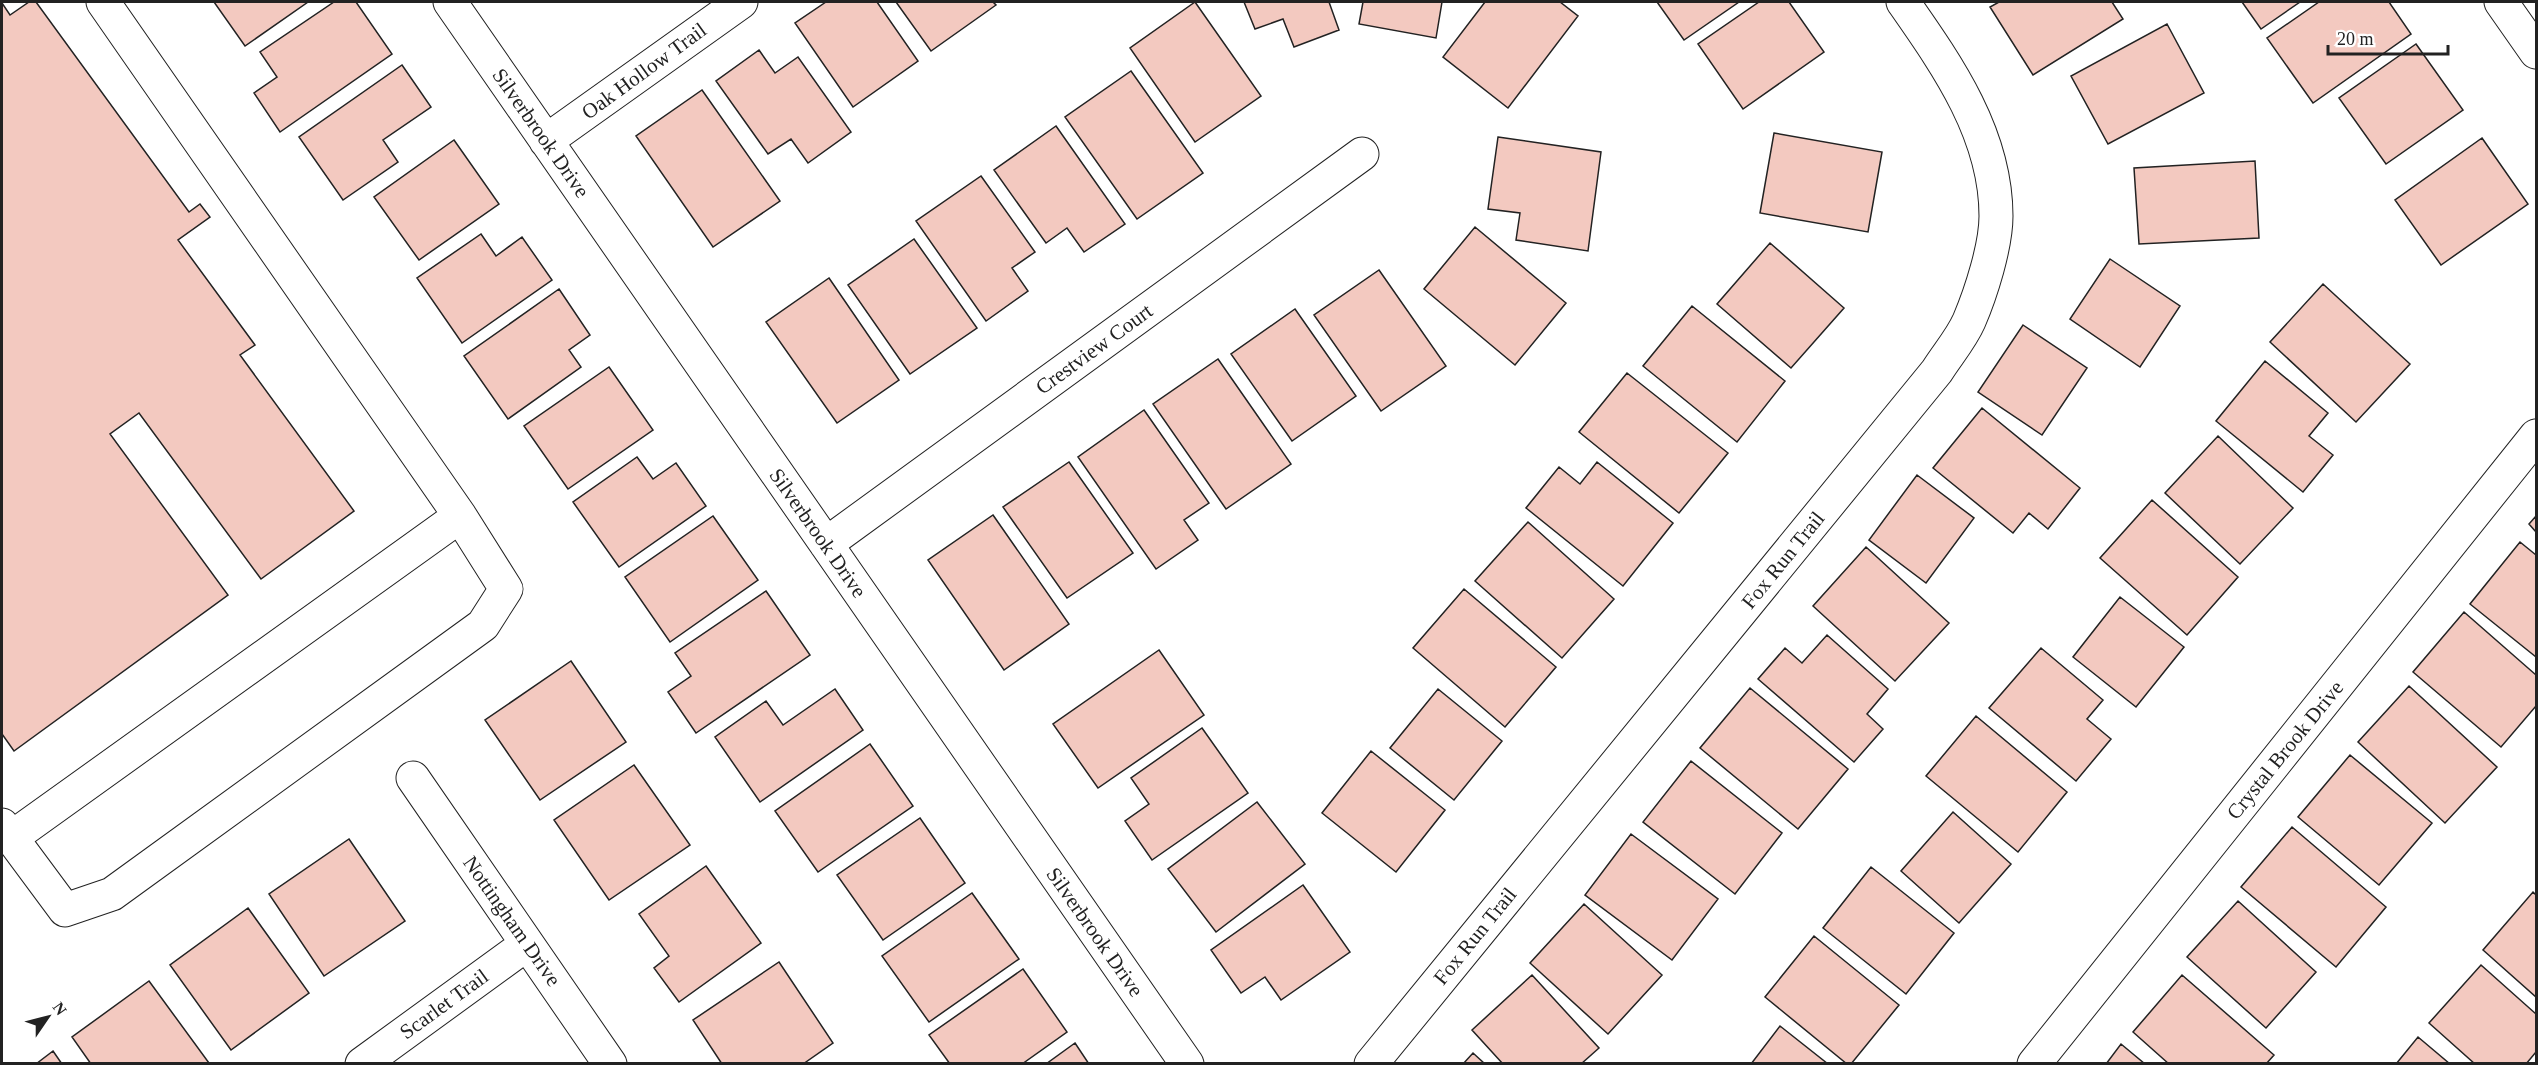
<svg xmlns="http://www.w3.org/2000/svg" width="2538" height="1065" viewBox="0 0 2538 1065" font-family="'Times New Roman',serif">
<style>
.building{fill:#f3c9c0;stroke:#222;stroke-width:1.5}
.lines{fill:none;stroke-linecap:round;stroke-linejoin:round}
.minor-casing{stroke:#222;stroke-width:35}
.minor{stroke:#fff;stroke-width:33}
.labels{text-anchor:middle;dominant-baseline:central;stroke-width:4.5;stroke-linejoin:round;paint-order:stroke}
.street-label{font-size:21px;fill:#222;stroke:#fff}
</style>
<rect width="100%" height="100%" fill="#fff"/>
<!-- building -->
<path class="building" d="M29 2H36L189 212 200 204 210 217 178 240 255 345 240 355 354 511 261 579 139 413 110 434 228 595 14 751 2 734V3L10 15Z
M214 2H308L245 46Z
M334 2H356L392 54 280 132 254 93 277 77 260 52Z
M826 2H877L918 61 853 107 795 23Z
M896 2H993L996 5 931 51Z
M1195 2 1261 96 1195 142 1130 48Z
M1244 2H1329L1339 30 1294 47 1283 19 1255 29Z
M1363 2H1442L1436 38 1359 24Z
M1485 2H1560L1578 16 1508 108 1443 57Z
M1657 2H1739L1684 40Z
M1759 2H1789L1824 52 1743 109 1698 44Z
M1999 2H2112L2123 19 2033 75 1990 7Z
M2242 2H2300L2261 29Z
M2319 2H2389L2411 34 2313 103 2267 38Z
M2167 24 2204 93 2108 144 2071 76Z
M2416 44 2463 110 2386 164 2339 98Z
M759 50 775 73 798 57 851 132 808 163 791 139 768 154 716 81Z
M402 65 431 107 383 140 398 162 343 200 299 137Z
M1131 71 1203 173 1137 219 1065 117Z
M702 90 780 201 713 247 636 136Z
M1056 126 1125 224 1084 252 1067 228 1046 243 994 170Z
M1774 133 1882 152 1868 232 1760 213Z
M1498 137 1601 152 1588 251 1516 240 1520 213 1488 209Z
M2482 138 2528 204 2441 265 2395 200Z
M454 140 499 204 419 260 374 197Z
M2255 161 2259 238 2139 244 2134 168Z
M981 176 1035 252 1012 268 1028 291 986 321 916 221Z
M1475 227 1566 303 1515 365 1424 289Z
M481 234 496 256 522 237 552 280 462 343 417 278Z
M914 239 977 328 910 374 848 285Z
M1770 243 1844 308 1791 368 1717 304Z
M2110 259 2180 306 2140 367 2070 319Z
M1379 270 1446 366 1381 411 1314 315Z
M829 278 899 380 837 423 766 322Z
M2323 284 2410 364 2356 422 2270 342Z
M559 289 590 335 569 350 581 367 508 419 464 356Z
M1692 306 1785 381 1737 442 1643 366Z
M1295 309 1356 396 1292 441 1231 354Z
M2023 325 2087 368 2042 435 1978 392Z
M1218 359 1291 464 1226 509 1153 404Z
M2265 361 2328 413 2309 436 2333 455 2303 492 2216 421Z
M609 367 653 430 568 489 524 426Z
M1627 373 1728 453 1679 513 1579 432Z
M1982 408 2080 488 2048 529 2029 513 2013 533 1933 468Z
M1144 410 1209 503 1184 520 1198 540 1156 569 1078 457Z
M2218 436 2293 508 2240 564 2165 493Z
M637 457 653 479 676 463 706 506 619 567 573 502Z
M1069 462 1133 553 1067 598 1003 507Z
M1597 462 1673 523 1623 586 1526 508 1559 467 1580 484Z
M1917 475 1974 518 1926 583 1869 540Z
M2152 500 2238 577 2187 635 2100 558Z
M993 515 1069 624 1004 670 928 560Z
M713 516 758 580 670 642 625 577Z
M2536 516V532L2529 524Z
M1528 522 1614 599 1562 658 1475 581Z
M2520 542 2536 555V657L2470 604Z
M1866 547 1949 623 1895 681 1813 606Z
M1464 589 1556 667 1505 727 1413 648Z
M766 591 810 655 696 733 668 692 691 676 675 653Z
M2120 597 2184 647 2136 707 2073 657Z
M2464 612 2536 675V706L2501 747 2413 672Z
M1827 635 1888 689 1867 714 1883 729 1854 762 1758 679 1785 648 1802 663Z
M2041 648 2103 700 2087 719 2111 739 2076 781 1989 708Z
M1159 650 1204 715 1098 788 1053 724Z
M571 661 626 742 540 800 485 720Z
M2409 686 2497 767 2445 823 2358 742Z
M1750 688 1848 769 1798 829 1700 748Z
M835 689 863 730 760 802 715 737 766 701 783 725Z
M1438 689 1502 741 1454 800 1390 748Z
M1976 716 2067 792 2018 852 1926 776Z
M1202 728 1248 793 1152 860 1125 821 1149 804 1131 778Z
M870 744 913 806 818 872 775 811Z
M1371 751 1445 810 1396 872 1322 813Z
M2350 755 2432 823 2379 885 2298 817Z
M1691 761 1782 833 1735 894 1643 822Z
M634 765 690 845 609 900 554 820Z
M1257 802 1305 864 1216 932 1168 869Z
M1953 812 2011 864 1959 923 1901 871Z
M920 818 965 883 883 940 837 875Z
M2292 827 2386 907 2336 967 2241 887Z
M1631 834 1718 899 1672 960 1585 895Z
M349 839 405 921 324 976 269 894Z
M706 866 761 943 679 1002 654 968 669 956 639 914Z
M1871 867 1954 933 1906 994 1823 928Z
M1303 885 1350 952 1281 1000 1265 977 1241 993 1211 950Z
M2533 892 2536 895V997L2483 950Z
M972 893 1019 959 929 1022 882 956Z
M2238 901 2316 972 2266 1028 2187 957Z
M1584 904 1662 975 1608 1034 1530 963Z
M248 908 309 993 231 1050 170 965Z
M1814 936 1899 1005 1851 1064H1847L1765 997Z
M779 962 833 1043 803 1064H722L693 1020Z
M2481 965 2536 1014V1052L2526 1064H2475L2429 1023Z
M1023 969 1067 1032 1022 1064H950L929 1035Z
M1532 975 1599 1048 1581 1064H1503L1472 1030Z
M2182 975 2274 1055 2266 1064H2169L2133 1032Z
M149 981 209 1063 91 1064 72 1037Z
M1780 1026 1828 1064H1751Z
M2418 1037 2450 1064H2396Z
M1075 1043 1089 1064H1046Z
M2121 1044 2145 1064H2106Z
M53 1051 62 1064H36Z
M1473 1053 1485 1064H1463Z"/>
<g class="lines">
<defs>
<path id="minor" d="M450 2 1187 1064
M2501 2 2536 52
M546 141 741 2
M826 544 1362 154
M413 778 610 1064
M2 825 65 910 112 894 483 625 506 589 460 516 103 2
M11 838 460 516
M362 1064 527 944
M1371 1064 1937 371C1947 355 1961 339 1969 321 1981 293 1996 246 1996 216 1996 134 1947 65 1903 2
M2034 1064 2536 436"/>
</defs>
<!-- minor casing -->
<use href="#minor" class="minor-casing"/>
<!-- minor -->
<use href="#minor" class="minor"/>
</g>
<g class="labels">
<!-- street labels -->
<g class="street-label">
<text transform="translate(644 71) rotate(-36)">Oak Hollow Trail</text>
<text transform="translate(541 133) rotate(55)">Silverbrook Drive</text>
<text transform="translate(1094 349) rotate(-36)">Crestview Court</text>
<text transform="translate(818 533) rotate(55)">Silverbrook Drive</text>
<text transform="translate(1783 560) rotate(-51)">Fox Run Trail</text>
<text transform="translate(2285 750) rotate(-51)">Crystal Brook Drive</text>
<text transform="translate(512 921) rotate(55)">Nottingham Drive</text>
<text transform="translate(1095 932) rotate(55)">Silverbrook Drive</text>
<text transform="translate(1475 936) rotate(-51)">Fox Run Trail</text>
<text transform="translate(444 1004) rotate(-36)">Scarlet Trail</text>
</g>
</g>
<!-- border -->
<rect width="2538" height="1065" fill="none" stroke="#222222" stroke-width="6"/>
<!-- north arrow -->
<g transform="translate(48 1017) rotate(55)" stroke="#ffffff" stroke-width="4.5" paint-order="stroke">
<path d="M0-4.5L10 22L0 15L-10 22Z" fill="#222222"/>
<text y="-9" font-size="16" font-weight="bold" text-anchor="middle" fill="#222222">N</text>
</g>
<!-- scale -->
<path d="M2328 45v9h120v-9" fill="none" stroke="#222222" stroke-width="3"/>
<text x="2337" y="45" font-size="18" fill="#222222" stroke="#ffffff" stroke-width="4.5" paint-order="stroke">20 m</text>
</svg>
